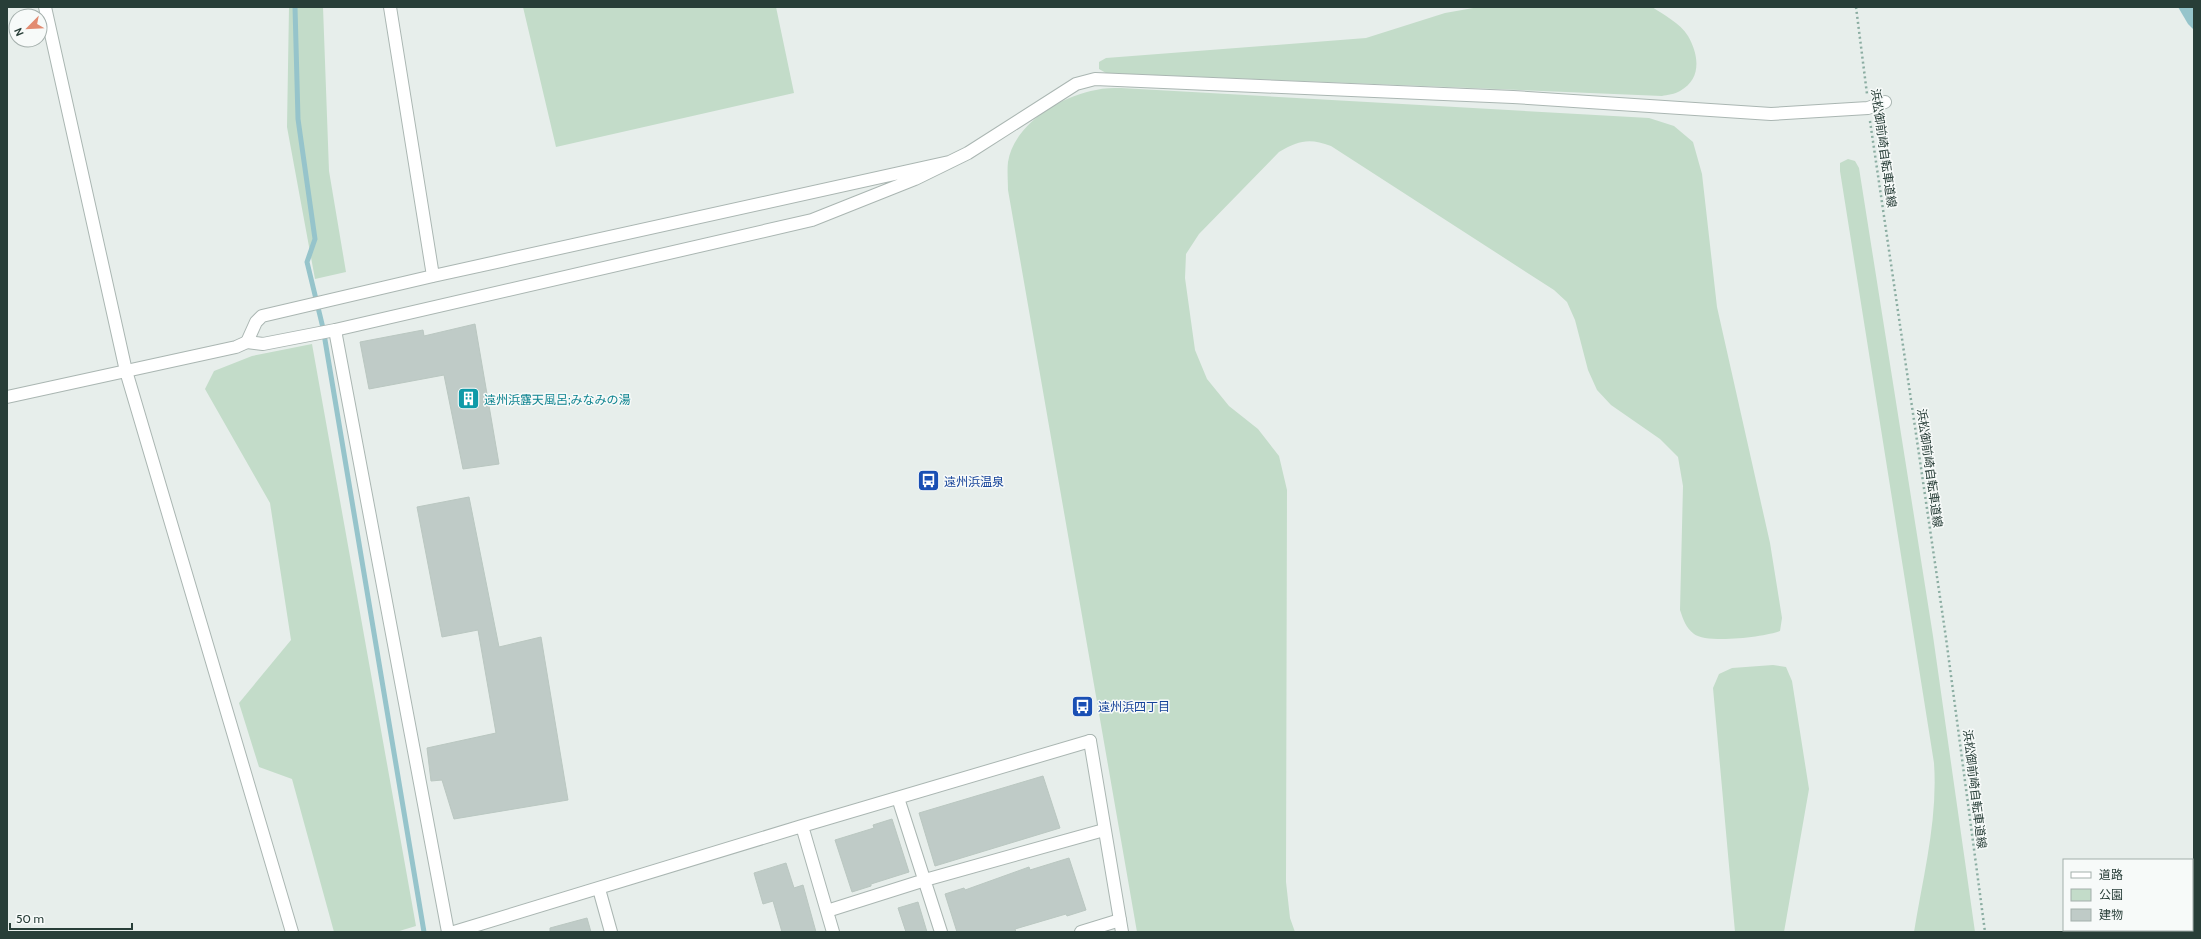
<svg xmlns="http://www.w3.org/2000/svg" width="2201" height="939" viewBox="0 0 2201 939" font-family="Cabin,'Noto Sans JP',sans-serif">
<style>
.green{fill:#c3dcc9}
.water{fill:#96c4cb}
.lines{fill:none;stroke-linecap:round;stroke-linejoin:round}
.stream{stroke:#96c4cb;stroke-width:5}
.building{fill:#bfcbc7;stroke:#bac7c1}
.minor-casing{stroke:#aab6b2;stroke-width:14}
.tertiary-casing{stroke:#aab6b2;stroke-width:14}
.path{stroke:#8bada2;stroke-width:2.5;stroke-dasharray:2 3;stroke-linecap:butt}
.minor{stroke:#fff;stroke-width:12}
.tertiary{stroke:#fff;stroke-width:12}
.labels{text-anchor:middle;dominant-baseline:central;stroke-width:3;stroke-linejoin:round;paint-order:stroke}
.street-label{font-size:12px;fill:#283e38;stroke:#f7faf9}
.culture-label{font-size:12px;fill:#0d838f;stroke:#f7faf9;text-anchor:start}
.transit-label{font-size:12px;fill:#164399;stroke:#f7faf9;text-anchor:start}
</style>
<rect width="100%" height="100%" fill="#e7eeeb"/>
<!-- green -->
<path class="green" d="M289 7H323L329 171 346 272 315 279 287 127Z
M523 7H776L794 93 556 147Z
M1479 7H1652C1664 15 1680 23 1688 36 1699 55 1702 79 1680 91 1675 94 1667 95 1662 96L1106 73 1099 69V62L1106 58 1366 38 1445 13Z
M1121 88 1649 118 1674 126 1693 142 1702 174 1717 307 1770 543 1782 618 1780 631C1765 637 1707 644 1694 634 1686 628 1683 619 1680 610L1683 486 1678 457 1660 439 1611 405 1597 390 1588 370 1575 320 1567 302 1554 290 1331 146C1310 138 1299 140 1279 152L1199 234 1186 254 1185 278 1195 350 1207 379 1229 406 1258 429 1279 456 1287 490 1286 882 1290 918 1295 932H1137L1008 190C1008 181 1007 171 1008 162 1014 124 1061 96 1096 90 1104 88 1113 88 1121 88Z
M1848 159 1855 161 1859 168 1933 636 1975 932H1914C1923 876 1938 820 1934 763L1840 171V163Z
M312 344 416 926 396 932H334L292 779 259 767 239 703 291 640 270 503 205 389 214 371 252 356Z
M1773 665 1786 667 1792 681 1809 789 1784 932H1735L1713 688 1719 674 1732 668Z"/>
<!-- water -->
<path class="water" d="M2178 7H2194V30L2188 24Z"/>
<g class="lines">
<!-- stream -->
<path class="stream" d="M295 7 298 119 315 239 307 262 323 328 424 932"/>
</g>
<!-- building -->
<path class="building" d="M475 324 499 464 463 469 444 375 369 389 360 342 423 330 424 336Z
M469 497 499 647 541 637 568 800 454 819 442 780 431 781 427 748 496 733 478 630 442 637 417 507Z
M1043 776 1060 828 935 866 919 813Z
M892 819 909 872 871 884V886L852 892 835 840 874 828 873 825Z
M1069 858 1086 910 1067 916 1066 914 1015 929 1016 932H957L945 894 964 888 965 890 1029 867 1030 870Z
M786 863 794 888 803 885 816 932H782L773 901 763 904 754 873Z
M918 902 927 932H906L898 908Z
M587 918 591 932H550V928Z"/>
<g class="lines">
<defs>
<path id="minor" d="M45 7 126 371 292 932
M390 7 433 276
M949 162 433 276 262 316 256 322 247 342 263 344 335 330 812 220 915 179 968 153 1076 84 1095 79 1513 97 1771 114 1868 108 1885 102
M335 330 448 932
M898 798 941 932
M802 826 833 932
M599 889 611 932
M827 911 925 880 1104 830
M454 932 802 826 1090 741
M1081 932 1120 920"/>
<path id="tertiary" d="M7 397 236 347 247 342
M1090 741 1122 932"/>
</defs>
<!-- minor casing -->
<use href="#minor" class="minor-casing"/>
<!-- tertiary casing -->
<use href="#tertiary" class="tertiary-casing"/>
<!-- path -->
<path class="path" d="M1856 7 1867 94
M1870 121 1946 638 1985 932"/>
<!-- minor -->
<use href="#minor" class="minor"/>
<!-- tertiary -->
<use href="#tertiary" class="tertiary"/>
</g>
<!-- icons -->
<defs>
<symbol id="building-square" viewBox="-11 -11 22 22"><rect x="-9" y="-9" width="18" height="18" rx="4" fill="#0f9aa8" stroke="#f7faf9"/><path d="M-4-6H4V6H1V3H-1V6H-4ZM-2.5-4.3h1.7v1.8h-1.7ZM.8-4.3h1.7v1.8H.8ZM-2.5-1h1.7V.8h-1.7ZM.8-1h1.7V.8H.8Z" fill="#fff"/></symbol>
<symbol id="bus-square" viewBox="-11 -11 22 22"><rect x="-9" y="-9" width="18" height="18" rx="4" fill="#1a4fb4" stroke="#f7faf9"/><path d="M-5-6H5V4H4V6H2V4H-2V6H-4V4H-5ZM-3.5-4V0h7V-4ZM-3.5 1.2v1.5H-2V1.2ZM2 1.2v1.5H3.5V1.2Z" fill="#fff"/></symbol>
</defs>
<g fill-rule="evenodd">
<use href="#building-square" x="456" y="386" width="25" height="25"/>
<use href="#bus-square" x="916" y="468" width="25" height="25"/>
<use href="#bus-square" x="1070" y="694" width="25" height="25"/>
</g>
<g class="labels">
<!-- street labels -->
<g class="street-label">
<text transform="translate(1884 148) rotate(82)">浜松御前崎自転車道線</text>
<text transform="translate(1930 468) rotate(82)">浜松御前崎自転車道線</text>
<text transform="translate(1975 789) rotate(83)">浜松御前崎自転車道線</text>
</g>
<!-- culture labels -->
<g class="culture-label">
<text x="484" y="399">遠州浜露天風呂;みなみの湯</text>
</g>
<!-- transit labels -->
<g class="transit-label">
<text x="944" y="481">遠州浜温泉</text>
<text x="1098" y="706">遠州浜四丁目</text>
</g>
</g>
<!-- border -->
<rect width="2201" height="939" fill="none" stroke="#283e38" stroke-width="16"/>
<!-- legend -->
<rect x="2063" y="859" width="130" height="72" fill="#f7faf9" stroke="#a4afac"/>
<rect x="2071" y="872" width="20" height="6" fill="#ffffff" stroke="#a4afac"/>
<text x="2099" y="879" font-size="12" fill="#283e38">道路</text>
<rect x="2071" y="889" width="20" height="12" fill="#c3dcc9" stroke="#a4afac"/>
<text x="2099" y="899" font-size="12" fill="#283e38">公園</text>
<rect x="2071" y="909" width="20" height="12" fill="#bfcbc7" stroke="#a4afac"/>
<text x="2099" y="919" font-size="12" fill="#283e38">建物</text>
<!-- north arrow -->
<g transform="translate(28 28) rotate(246)"><circle r="19" fill="#f7faf9" stroke="#a4afac"/>
<path d="M0-3L7 15L0 10L-7 15Z" fill="#e28b71"/>
<text y="-6" font-size="11" font-weight="bold" text-anchor="middle" fill="#283e38">N</text>
</g>
<!-- scale -->
<path d="M10 923v6h122v-6" fill="none" stroke="#283e38" stroke-width="2"/>
<text x="16" y="923" font-size="12" fill="#283e38" stroke="#f7faf9" stroke-width="3" paint-order="stroke">50 m</text>
</svg>
